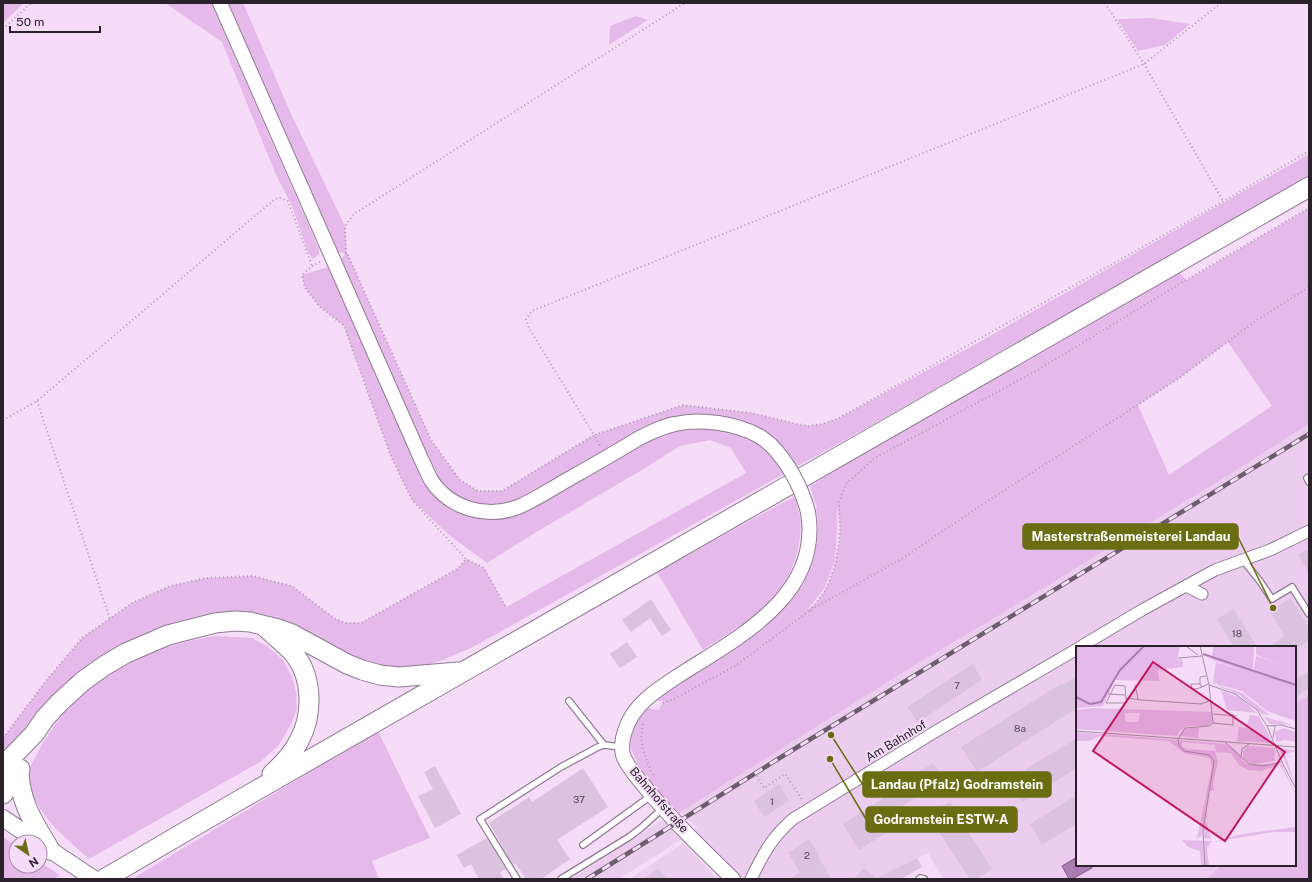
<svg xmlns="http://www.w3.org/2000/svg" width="1312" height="882" viewBox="0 0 1312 882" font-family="'Public Sans',sans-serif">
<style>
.built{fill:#eccdf0}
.green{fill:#e5baeb;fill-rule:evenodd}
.water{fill:#ac7bb4;stroke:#85608b}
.building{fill:#dbc2df}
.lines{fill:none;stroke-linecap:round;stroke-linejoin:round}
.service-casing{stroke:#907993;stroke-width:8}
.minor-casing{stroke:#907993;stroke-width:13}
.tertiary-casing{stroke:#907993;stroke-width:16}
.secondary-casing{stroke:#907993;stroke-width:18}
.trunk-casing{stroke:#907993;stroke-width:21}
.path{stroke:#ae9ab1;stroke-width:2;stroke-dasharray:1 3;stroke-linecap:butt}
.service{stroke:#fff;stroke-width:5.5}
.minor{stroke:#fff;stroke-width:11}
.tertiary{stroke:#fff;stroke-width:14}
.secondary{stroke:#fff;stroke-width:16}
.trunk{stroke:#fff;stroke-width:19}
.rail-casing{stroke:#6c5d6d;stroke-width:4.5}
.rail{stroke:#f6dcf9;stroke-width:3;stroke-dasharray:9;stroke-linecap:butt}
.tertiary-bridge-casing{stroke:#907993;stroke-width:16;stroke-linecap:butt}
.tertiary-bridge{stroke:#fff;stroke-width:14}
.labels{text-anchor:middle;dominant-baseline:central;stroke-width:4;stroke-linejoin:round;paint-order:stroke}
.number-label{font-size:10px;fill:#564958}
.street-label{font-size:12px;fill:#2a212b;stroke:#f6dcf9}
.inset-river{fill:none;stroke:#ac7bb4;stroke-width:2}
.inset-road{fill:none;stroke:#a491a7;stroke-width:1}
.view{fill:#c2185b;fill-opacity:0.15;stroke:#c2185b;stroke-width:2}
.inset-edge{fill:none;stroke:#2a212b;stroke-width:2}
.leader{fill:none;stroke:#6a6d11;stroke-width:1.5}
.callout-dot{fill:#6a6d11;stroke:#f6dcf9;stroke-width:1.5}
.callout{fill:#6a6d11;stroke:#6a6d11;stroke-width:1.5}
.callout-label{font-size:13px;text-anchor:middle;font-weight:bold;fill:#fff}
</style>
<rect width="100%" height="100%" fill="#f6dcf9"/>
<!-- built -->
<path class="built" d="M1309 424V695L1295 703V647H1077V865H1222L1206 879H943L928 853 886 873 882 879H736L691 833 698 828 679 813 920 662 993 619 1240 468Z
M669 816 687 836 619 879H571Z
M683 843 717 879H630Z"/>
<!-- green -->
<path class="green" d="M3 3H24L3 23Z
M165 3H211L319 249V254L313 259 308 252 292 206 276 175 222 42Z
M225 3H243L292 116 345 226 347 253 431 440 460 480 478 491H502L594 435 683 405 752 413 797 424 809 426 822 424 837 419 974 345 1309 154V177L868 427 471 648 440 661 415 668 374 669 285 622 272 617 240 611 211 613 172 623 144 635 119 647 44 706 3 754V738L45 682 82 638 132 603 170 586 206 578 253 576 292 586 334 618 345 623H361L457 569 466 559 484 568 506 607 746 473 731 448 710 440 680 446 642 470 538 531 487 563 449 535 412 500 390 454 344 326 319 306 305 288 302 275 325 268 339 262 346 253 335 252Z
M636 16 648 20 609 45 610 26Z
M1151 18 1190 24 1165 45 1138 51 1117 19Z
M1309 208V424L1240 468 993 619 920 662 679 813 643 776 630 746 634 727 642 708 659 710 663 701 650 700 758 630C799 600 825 562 816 508H817L810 486 855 458 1178 272 1187 280ZM1228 342 1272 406 1169 475 1138 405 1178 379ZM837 506C838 512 839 519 840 525 841 548 830 599 808 609L824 589 835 561 837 529Z
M795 496 799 513 800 514C804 547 790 585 764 608 745 624 724 636 703 650L657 572Z
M214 636 252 638 267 646 283 660 292 677 296 692 297 709 291 724 279 745 260 762 89 859C69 841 39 817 31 790 29 783 29 773 31 766 32 761 36 757 38 752 50 729 66 708 87 691 102 678 121 666 138 658 162 646 188 641 214 636Z
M1309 695V879H1206L1222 865H1295V703Z
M378 731 430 838 372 861 379 879H132Z
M3 837 16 846V866H40V862L60 875 54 879H3Z"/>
<!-- water -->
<path class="water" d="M1077 857V865H1091L1092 868 1072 879H1069L1062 866Z"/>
<!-- building -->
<path class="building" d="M1229 523 1238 537 1220 549 1211 535Z
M1309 549V573L1298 555Z
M1291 598 1309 628V641L1299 647H1268L1285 636 1270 611Z
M651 599 671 630 662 636 650 618 631 632 622 620Z
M1234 609 1257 647H1234L1217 619Z
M627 642 637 657 620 668 610 654Z
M973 664 982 680 918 722 907 707Z
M1309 671V689L1295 697V679Z
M1077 676V708L977 772 961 747 1062 683 1063 685Z
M1077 738V768L1022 802 1008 780Z
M933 763 944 780 889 814 897 826 859 850 843 824 885 797 884 794Z
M435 766 461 814 435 828 418 796 433 789 424 772Z
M583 768 608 807 557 840 570 859 541 879H526L515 863 513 865 489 823 529 797 532 802Z
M779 784 789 801 764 817 754 801Z
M1077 795V823L1042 845 1030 824Z
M950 801 957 813H956L992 869 977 879H970L935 826 926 832 919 820Z
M487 838 506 869 500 872 504 879H479L471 864 464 868 457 855Z
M809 839 819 855 818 856 831 879H789L800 872 788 853Z
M917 858 922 867 901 879H853L864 868 876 878Z
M658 868 667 879H644Z"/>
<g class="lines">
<defs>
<path id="service" d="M1309 477 1307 478 1309 482
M1243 560 1259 580 1272 599 1292 587 1309 614
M569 701 604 745
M583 845 652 795
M517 879 480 819 561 767 598 747 604 745 621 747
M561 879 629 837 641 828 663 808
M919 879 920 878 924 879"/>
<path id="minor" d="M1186 586 1202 594
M1080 647 1142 610 1215 570 1270 550 1309 531
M751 879C763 854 772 837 793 819L938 730 1077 649"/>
<path id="tertiary" d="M220 3 422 461C425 467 428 474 431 480 450 509 487 519 518 507 535 500 551 489 567 480 592 466 616 452 641 437 652 432 663 426 675 424 700 418 736 423 759 436 763 438 767 442 771 445
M733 879C702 849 672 820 645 787 637 777 627 767 623 755 621 746 622 739 625 731 633 704 658 689 681 674 739 637 822 595 808 512"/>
<path id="secondary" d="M3 818 38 842
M40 843 94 879"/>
<path id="trunk" d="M266 628C276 637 287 645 295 655 313 679 313 715 299 741 293 753 283 764 272 774
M3 766 34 734 45 718 60 702 83 681 104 666 126 653 168 635 215 623 235 621 250 622 278 629 292 634 347 664 362 670 380 675 399 677 458 672
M19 771C20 803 34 823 50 850
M3 794 20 769
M104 879 236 802 1309 187"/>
</defs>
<!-- service casing -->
<use href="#service" class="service-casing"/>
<!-- minor casing -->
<use href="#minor" class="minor-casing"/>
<!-- tertiary casing -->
<use href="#tertiary" class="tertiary-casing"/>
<!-- secondary casing -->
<use href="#secondary" class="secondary-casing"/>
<!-- trunk casing -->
<use href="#trunk" class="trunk-casing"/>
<!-- path -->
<path class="path" d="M1105 3 1144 64 1223 201
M1221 3 1144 64 532 311 526 319 529 328 594 435 683 405 752 413 797 424 809 426 822 424 837 419 1224 201 1309 151
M3 29 31 3
M346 253 345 226 354 214 685 3
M345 254 347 253 431 440 460 480 478 491H502L594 435 600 446
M320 262 312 266 302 275 305 288 319 306 344 326 390 454 412 500 466 559 484 568 506 607
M37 401 110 619
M3 420 37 401 275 199 280 198 288 201 312 266
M810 611 826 590 836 562 840 529 839 502 846 484 875 458 1036 371 1186 280 1309 208
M663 703 676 698 735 666 809 611 903 558 980 506 1178 379 1254 322 1309 287
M643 724C638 743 646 759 653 775
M3 738 45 682 82 638 132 603 170 586 206 578 253 576 292 586 334 618 345 623H361L457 569 466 559
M757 776 764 788 785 774 803 801"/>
<!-- service -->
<use href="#service" class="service"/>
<!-- minor -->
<use href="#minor" class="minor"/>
<!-- tertiary -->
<use href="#tertiary" class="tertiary"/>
<!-- secondary -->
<use href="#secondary" class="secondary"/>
<!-- trunk -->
<use href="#trunk" class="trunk"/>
<defs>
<path id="rail" d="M587 879 778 759 1309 434"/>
</defs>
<!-- rail casing -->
<use href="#rail" class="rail-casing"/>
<!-- rail -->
<use href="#rail" class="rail"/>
<defs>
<path id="tertiary-bridge" d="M771 445C789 464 801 486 808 512"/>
</defs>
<!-- tertiary-bridge casing -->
<use href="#tertiary-bridge" class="tertiary-bridge-casing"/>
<!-- tertiary-bridge -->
<use href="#tertiary-bridge" class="tertiary-bridge"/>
</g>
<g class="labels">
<!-- number labels -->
<g class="number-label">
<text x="1237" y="633">18</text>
<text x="957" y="685">7</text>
<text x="1020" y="728">8a</text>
<text x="579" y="799">37</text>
<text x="772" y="801">1</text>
<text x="807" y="855">2</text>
</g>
<!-- street labels -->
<g class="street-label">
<text transform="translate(896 741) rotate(-31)">Am Bahnhof</text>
<text transform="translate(659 800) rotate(49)">Bahnhofstraße</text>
</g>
</g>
<!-- overview -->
<g transform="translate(1076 646)">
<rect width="220" height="220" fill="#f6dcf9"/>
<path d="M0 0H104L101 14 106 13 107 21 82 24 83 35 39 34 27 60 0 62ZM138 0H178L177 23 170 22 178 25 180 10 205 18 180 9V0H220V75L191 65 166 45 137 37 140 16 170 26 135 13ZM137 38 166 47 194 69 186 68 163 49ZM145 44 166 53 181 67 151 64ZM16 62 136 66V76L131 80H111L104 84 101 90 0 83V64ZM49 67H64L62 76H49ZM174 69 183 70 197 97 161 95 163 81 170 82ZM188 71 207 76 220 81 210 78H194ZM123 81 122 92 103 90 109 83ZM207 82 220 86V96L209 94 200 96 199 86ZM0 86 150 98 159 104 170 118H206L220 149 204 119 185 125 172 124 163 119 155 107 140 106 139 99 106 96V100L111 103 139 105 142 116 137 138 138 145H133L126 190 121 192 136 121 134 112 108 107 93 95 24 90 13 95H0ZM172 100 199 102 198 115 177 118 167 113V105ZM203 102 220 105 209 108 220 141ZM135 147 130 175 135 193 128 192 127 187ZM220 181V186H198L137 196 166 188ZM106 194 136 195 131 202 133 220H125L124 205 112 201Z" fill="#e5baeb" fill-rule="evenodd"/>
<path class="inset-river" d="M127 8 220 39M0 51 14 58 25 56 44 24 68 0"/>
<path class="inset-road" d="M110 0 122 9M124 0 133 39 159 48 181 64 191 80 206 116M102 12 126 10M124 38V31L130 30M59 39 62 53M133 39 137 77M126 41 124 38H115L116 43H120L126 41 132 38M32 48 49 49M50 52V57H30L39 39 49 40 50 52 65 54 125 58 135 54M137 68 161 70M137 77 157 79V68M191 80 205 79 220 83M0 85 220 101M197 92 199 80M149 96 173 118 187 120 206 116M165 111 166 103 173 98M206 116 220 143M129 220 127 185 138 115 133 109 108 105 103 99 102 93 109 82 133 80 137 77"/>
<path class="view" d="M77 16 209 106 149 195 17 105Z"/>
<rect width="220" height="220" class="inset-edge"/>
</g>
<!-- callouts -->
<path class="leader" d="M1273 608L1238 537M831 735L863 785M830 759L866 819"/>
<g class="callout-dot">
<circle cx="1273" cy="608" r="4"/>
<circle cx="831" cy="735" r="4"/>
<circle cx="830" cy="759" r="4"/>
</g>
<g class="callout">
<rect x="1023" y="524" width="215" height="25" rx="4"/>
<rect x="863" y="772" width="188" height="25" rx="4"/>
<rect x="866" y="807" width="151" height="25" rx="4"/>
</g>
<g class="callout-label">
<text x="1131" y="541">Masterstraßenmeisterei Landau</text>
<text x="957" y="789">Landau (Pfalz) Godramstein</text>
<text x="941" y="824">Godramstein ESTW-A</text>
</g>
<!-- border -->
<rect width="1312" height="882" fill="none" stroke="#2a212b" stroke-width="8"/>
<!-- north arrow -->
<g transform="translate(28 854) rotate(146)"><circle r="19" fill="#f6dcf9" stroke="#a491a7"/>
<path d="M0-3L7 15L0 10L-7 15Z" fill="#6a6d11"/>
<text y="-6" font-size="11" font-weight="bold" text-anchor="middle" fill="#2a212b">N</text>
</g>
<!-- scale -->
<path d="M10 26v6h90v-6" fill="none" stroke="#2a212b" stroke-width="2"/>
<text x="16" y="26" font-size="12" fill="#2a212b" stroke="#f6dcf9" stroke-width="3" paint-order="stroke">50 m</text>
</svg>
